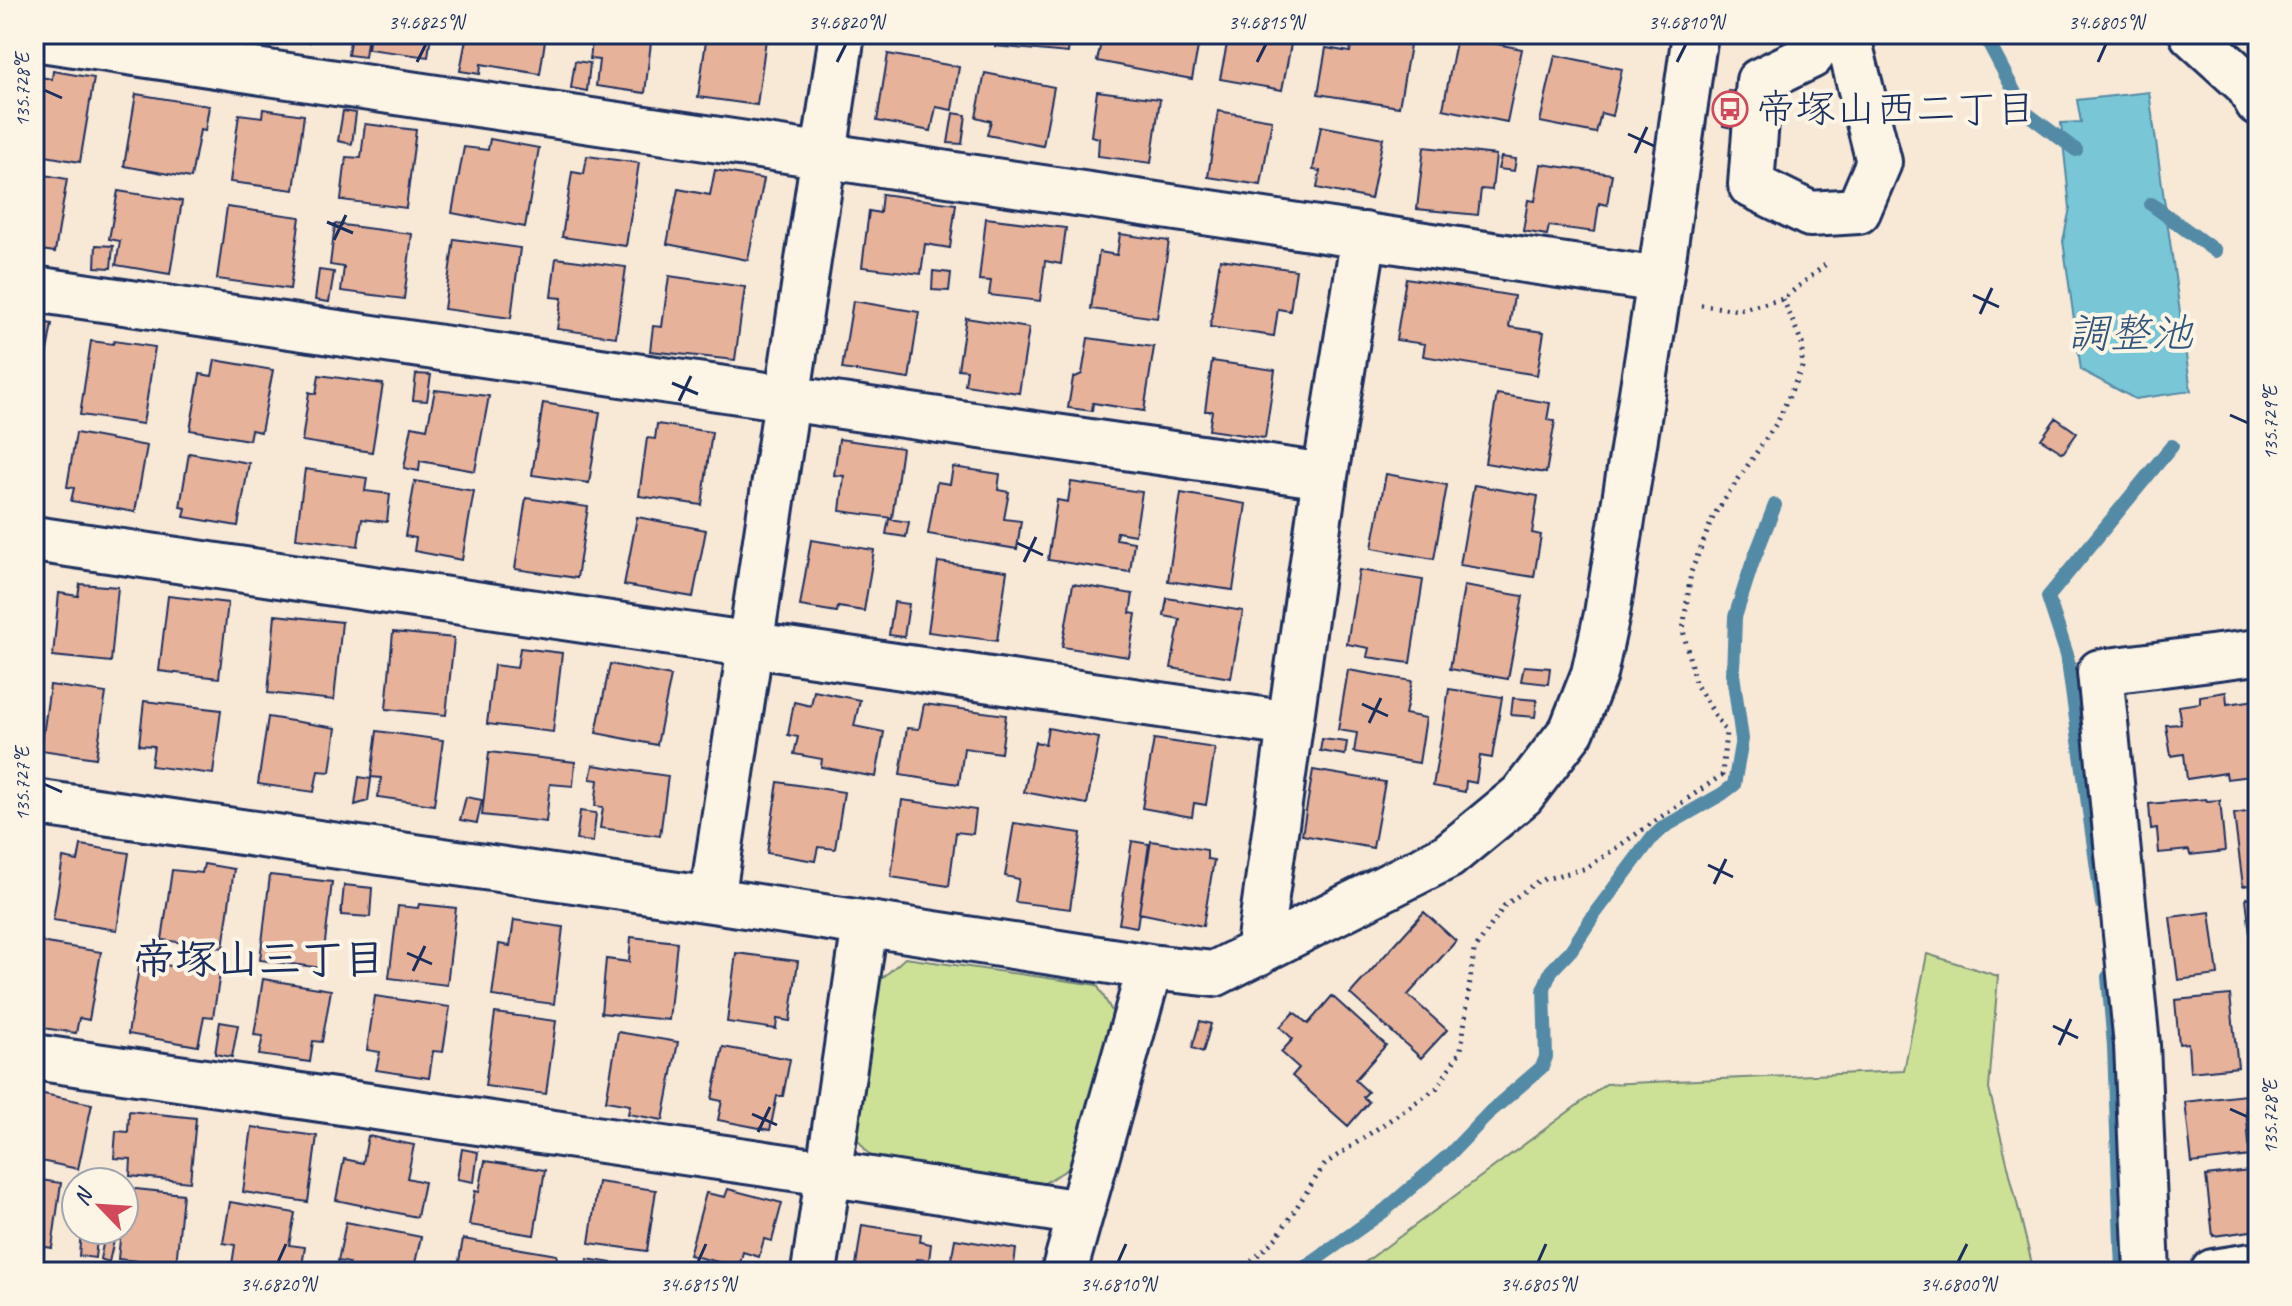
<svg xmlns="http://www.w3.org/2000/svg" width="2292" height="1306" viewBox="0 0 2292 1306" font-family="Caveat,'Klee One',sans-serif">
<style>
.green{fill:#cde196;stroke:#74887a;stroke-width:2}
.water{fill:#79c7d6;stroke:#538aa6;stroke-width:2}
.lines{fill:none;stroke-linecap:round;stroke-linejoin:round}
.stream{stroke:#538aa6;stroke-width:14}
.building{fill:#e7b29a;stroke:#1b2f5e;stroke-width:2}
.minor-casing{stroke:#1b2f5e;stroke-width:50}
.path{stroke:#1b2f5e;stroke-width:5;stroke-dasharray:2 6;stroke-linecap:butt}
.minor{stroke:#fcf5e5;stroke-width:44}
.ticks{fill:none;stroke:#1b2f5e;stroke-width:3}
.labels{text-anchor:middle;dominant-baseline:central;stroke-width:8;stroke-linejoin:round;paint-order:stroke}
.poi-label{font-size:40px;fill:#1b2f5e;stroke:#fcf5e5;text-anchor:start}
.water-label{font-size:42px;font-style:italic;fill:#32557c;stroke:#fcf5e5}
.neighbourhood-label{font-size:42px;font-weight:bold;fill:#1b2f5e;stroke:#fcf5e5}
.neatline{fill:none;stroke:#1b2f5e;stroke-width:3}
.ticks-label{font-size:20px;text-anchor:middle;fill:#1b2f5e}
</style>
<rect width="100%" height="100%" fill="#f8e8d6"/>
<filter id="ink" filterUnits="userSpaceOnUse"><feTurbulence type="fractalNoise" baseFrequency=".0125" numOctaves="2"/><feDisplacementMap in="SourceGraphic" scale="16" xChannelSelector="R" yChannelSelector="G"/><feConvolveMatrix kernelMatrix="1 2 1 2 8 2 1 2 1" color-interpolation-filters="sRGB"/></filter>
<g filter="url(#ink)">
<!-- green -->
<path class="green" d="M1927 954 1998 976 1989 1089 2034 1272H1352L1606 1084 1904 1071Z
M905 958 1097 985 1114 1015 1073 1166 1041 1185 874 1161 855 1136 879 981Z"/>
<!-- water -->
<path class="water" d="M2149 92 2191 391 2135 399 2081 370 2063 241 2070 208 2061 123 2081 122 2077 100Z"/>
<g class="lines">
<!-- stream -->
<path class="stream" d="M1984 34 2025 112 2076 150
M2151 204 2215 251
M2102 904 2067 655 2048 597 2172 446
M2108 977 2114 1046 2122 1272
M1298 1272 1384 1211 1450 1154 1491 1111 1542 1067 1546 1057 1544 988 1551 971 1571 950 1596 912 1650 840 1664 827 1722 794 1734 785 1742 739 1733 674 1735 617 1752 564 1775 505"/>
</g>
<!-- building -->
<path class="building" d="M239 34H311L310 42 261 34 260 41 239 37Z
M351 34H368L365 57 348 55Z
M370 34H431L428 57 368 49Z
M467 34H546L540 74 481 64 480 74 460 71Z
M593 34H652L645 93 596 86 599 60 590 59Z
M707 34 766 39 757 105 698 97Z
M906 34H951L949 41Z
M996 34H1070L1068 53 995 46Z
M1113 34H1175L1173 42 1198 47 1192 79 1097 61 1102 38 1112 39Z
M1229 34H1293L1282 90 1220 79Z
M1353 34H1412L1399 107 1318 94 1326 48 1350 52Z
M1457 36 1522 49 1507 122 1443 109Z
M888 54 959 67 952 110 936 107 931 131 877 121Z
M1555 55 1622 69 1612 116 1601 113 1596 133 1540 122Z
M575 61 590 63 587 91 571 88Z
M53 71 94 78 80 162 34 154V76L52 79Z
M985 73 1054 87 1043 146 987 135 991 121 976 117Z
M1097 91 1160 99 1151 163 1098 156 1099 138 1091 136Z
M1729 91 1738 92 1732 128 1723 126Z
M136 94 209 106 205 131 200 130 191 178 124 166Z
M263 109 304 115 294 190 230 182 239 114 262 117Z
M343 111 356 113 352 144 338 141Z
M1218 111 1272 120 1261 185 1208 177Z
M953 113 966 115 962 144 948 143Z
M365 124 416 130 406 208 341 200 346 157 361 158Z
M1321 126 1383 138 1371 199 1317 188 1320 171 1313 170Z
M490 139 539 148 525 227 452 213 464 147 488 150Z
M1424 147 1496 155 1492 190 1481 189 1478 215 1417 209Z
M587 156 639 163 626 246 562 237 572 172 584 174Z
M1501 157 1516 159 1514 171 1498 169Z
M1541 164 1612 174 1607 205 1599 203 1595 232 1549 226 1547 235 1523 231 1528 200 1535 201Z
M715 170 764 179 748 260 667 244 678 189 710 195Z
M34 173 67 179 55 252 34 249Z
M118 191 182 201 170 274 116 265 120 241 109 239Z
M882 194 956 204 950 248 925 244 921 274 862 267 869 211 880 213Z
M227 207 300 217 290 289 217 279Z
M986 218 1066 228 1061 264 1045 261 1040 301 989 295 991 281 979 280Z
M335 224 412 234 404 299 341 291 344 267 330 265Z
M1120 234 1169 241 1157 318 1091 309 1099 252 1117 255Z
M454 239 520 248 511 318 444 309Z
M96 245 113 246 111 268 95 267Z
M556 258 626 267 616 337 557 329 562 298 551 297Z
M1220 259 1296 270 1290 311 1278 309 1274 336 1210 327Z
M319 270 334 272 329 302 315 300Z
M933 271 951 273 949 291 932 290Z
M669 276 745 287 735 360 650 351 653 326 662 327Z
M1406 278 1514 296 1509 327 1544 332 1537 375 1423 356 1425 344 1396 340Z
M853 301 919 312 909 379 842 369Z
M966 318 1029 328 1019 393 965 385 967 370 958 369Z
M34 320 52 324 38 400H34Z
M1088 338 1154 347 1144 411 1093 403 1092 411 1068 408 1073 378 1082 374Z
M91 341 113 344 114 341 155 347 143 424 80 415Z
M215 360 273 370 261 432 251 430 249 440 190 430 200 374 212 376Z
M1212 361 1275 370 1265 438 1209 430 1212 411H1205Z
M416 374 431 375 427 401 413 400Z
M319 375 383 384 372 452 302 441 309 392 316 394Z
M435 390 489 396 475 471 420 461 419 471 404 468 412 426 427 429Z
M1497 394 1550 403 1547 420 1555 421 1546 473 1485 463Z
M543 403 600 412 589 483 532 475Z
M2056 418 2077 433 2063 453 2041 439Z
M657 424 712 432 702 505 639 496 647 438 655 439Z
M76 433 147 446 135 512 71 501 74 488 67 487Z
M839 439 902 448 892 518 840 511 844 476 834 475Z
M189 453 249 463 238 526 184 517 186 508 180 507Z
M953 467 1000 474 998 490 1009 492 1004 519 1021 521 1017 549 928 534 937 482 950 484Z
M305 469 367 478 365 491 390 494 387 522 362 519 358 546 296 538Z
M1386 474 1447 485 1434 559 1372 548Z
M415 481 474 491 462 560 414 551 416 538 405 536Z
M1071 482 1142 492 1135 535 1117 532 1116 539 1134 542 1130 572 1048 560 1057 500 1068 502Z
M1474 485 1538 496 1532 533 1541 535 1534 577 1460 565Z
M1181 493 1246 504 1233 590 1168 581Z
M526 498 588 507 577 578 515 569Z
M637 517 706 530 693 597 624 585Z
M889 519 909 522 906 537 886 534Z
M811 540 874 550 864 611 838 607 837 612 800 606Z
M938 562 1007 571 997 641 928 632Z
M1359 570 1423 580 1410 663 1367 657 1369 648 1347 644Z
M80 584 118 587 111 662 53 656 59 593 78 596Z
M1073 584 1133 594 1130 613 1136 614 1129 657 1062 647Z
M1464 586 1523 596 1508 679 1450 669Z
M168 596 228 603 219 678 159 671Z
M1167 598 1243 611 1231 678 1171 668 1180 619 1164 616Z
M894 602 909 604 904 637 889 635Z
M275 615 342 622 334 700 268 693Z
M393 632 454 638 446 715 386 709Z
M520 648 562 653 553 732 487 724 494 665 517 668Z
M610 664 671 676 657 745 596 733Z
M1524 666 1550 668 1548 684 1521 681Z
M1348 670 1412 681 1405 714 1426 718 1419 763 1354 752 1357 733 1338 730Z
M50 685 106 693 96 758 41 750Z
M1449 689 1502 697 1492 758 1480 756 1476 783 1466 781 1465 792 1433 786Z
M814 691 860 700 854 726 884 732 876 777 821 767 822 759 794 754 798 737 788 735 794 702 811 706Z
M2226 692 2227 704 2256 700 2258 705V775L2227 779 2226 773 2187 779 2184 754 2171 756 2166 725 2181 724 2178 706 2200 703V696Z
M1513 698 1537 700 1535 717 1511 715Z
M144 701 221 710 213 774 151 766 154 746 139 745Z
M924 704 1006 715 1001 753 964 748 959 784 900 775 907 728 919 729Z
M268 717 336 728 330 772 318 771 314 792 258 784Z
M1048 728 1099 738 1087 804 1024 792 1035 742 1045 744Z
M377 731 443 740 434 805 378 797 381 778 371 777Z
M1154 739 1215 748 1206 805 1194 803 1192 817 1142 808Z
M1322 739 1347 742 1345 755 1320 751Z
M489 752 575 762 573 786 550 784 546 822 482 815Z
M593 765 668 776 660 836 600 828 603 807 595 806 598 780 590 779Z
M1313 770 1385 782 1373 848 1302 835Z
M359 777 371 779 368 801 355 805Z
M778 782 844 792 835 849 818 847 815 861 767 853Z
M466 797 482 800 477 823 460 820Z
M2206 799 2207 801 2220 800 2225 851 2190 855 2189 850 2159 853 2157 829 2151 830 2149 804Z
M902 800 976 810 973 834 956 832 949 886 891 877Z
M2258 810V884L2243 886 2234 814Z
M580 811 596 813 593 842 576 840Z
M1014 823 1081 833 1070 909 1015 902 1019 879 1005 876Z
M1132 841 1149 844 1137 927 1119 924Z
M1151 841 1207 850V859L1214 860 1203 926 1139 913Z
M81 845 129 853 117 930 53 920 63 858 78 861Z
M204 864 234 869 223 948 162 940 172 870 202 873Z
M270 875 332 882 322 968 260 960Z
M344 885 372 888 370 917 341 915Z
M2258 897V970H2254L2246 898Z
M419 904 456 908 447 985 389 978 398 906 418 908Z
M1424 912 1456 941 1408 995 1447 1030 1421 1058 1350 994Z
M2210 912 2218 975 2178 980 2170 917Z
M514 920 563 927 554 1004 492 996 499 944 510 946Z
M631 937 677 942 669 1020 601 1013 606 959 629 962Z
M40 942 101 952 89 1020 79 1018 76 1033 37 1027 40 1011 34 1010V980Z
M736 953 798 961 790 1021 777 1019 776 1029 727 1022Z
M140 961 220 974 213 1017 204 1016 198 1046 128 1034Z
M263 979 331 990 322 1042 313 1041 310 1062 259 1055 263 1036 254 1035Z
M2230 995 2238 1067 2190 1072 2188 1043 2179 1044 2175 1000Z
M375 996 450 1007 443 1052 433 1051 429 1078 376 1070 380 1052 367 1050Z
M1332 996 1386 1045 1355 1080 1368 1092 1363 1097 1369 1102 1348 1126 1292 1076 1299 1068 1281 1052 1293 1039 1280 1027 1294 1012 1308 1024Z
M495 1013 556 1021 546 1094 485 1086Z
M1200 1021 1211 1024 1203 1052 1192 1048Z
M220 1022 238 1025 232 1057 215 1054Z
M618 1032 678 1042 663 1120 628 1114 630 1105 606 1101Z
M723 1047 790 1059 783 1096H777L770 1130 718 1120 722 1101 712 1099Z
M34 1092 92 1104 78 1169 36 1160Z
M2245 1095 2250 1156 2192 1163 2185 1102Z
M129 1111 196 1118 190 1182 130 1176 131 1159 114 1158 116 1131 128 1132Z
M252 1127 317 1136 308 1202 243 1192Z
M368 1136 414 1145 407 1178 424 1182 417 1217 336 1200 344 1159 363 1163Z
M462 1149 478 1152 474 1182 457 1179Z
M485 1161 545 1170 534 1235 469 1225 475 1191 479 1192Z
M2258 1170V1230L2213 1236 2206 1176Z
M34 1179 61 1183 52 1248 34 1245Z
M598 1182 656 1190 647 1251 589 1243Z
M126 1188 183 1194 176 1265 118 1259 121 1230H124Z
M728 1189 782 1203 772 1241 764 1239 759 1257 743 1252 739 1267 689 1255 706 1193 725 1197Z
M230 1202 295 1213 289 1245 305 1247 301 1272 231 1271 235 1245 223 1243Z
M346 1222 421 1237 413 1272H348L349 1263 338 1261Z
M862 1225 921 1234 920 1242 931 1244 929 1260 917 1259 915 1272H855Z
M81 1230H98L95 1258 79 1256Z
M106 1230 115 1236 109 1262 100 1259Z
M463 1239 557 1255 555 1272H457Z
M955 1239 1016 1249 1013 1272H949Z
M587 1259 643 1268 642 1272H585Z"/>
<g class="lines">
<defs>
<path id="minor" d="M1826 34 1811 56 1759 81 1751 185 1810 214 1858 211 1879 162 1847 34
M2192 34 2248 85 2258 103
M34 38 1660 280
M34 289 1325 476
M34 539 1289 724
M34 802 712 900 1150 967 1214 974 1448 856 1522 795 1572 730 1594 674 1607 614 1660 280 1695 34
M712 900 842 34
M1258 953 1325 476 1364 235
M34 1057 827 1173 1080 1213
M814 1272 865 924
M1064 1272 1150 967
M2147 1272 2137 1045 2100 672 2258 652
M2213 1272 2258 1265"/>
</defs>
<!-- minor casing -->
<use href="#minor" class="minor-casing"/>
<!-- path -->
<path class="path" d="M1701 305 1738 310 1783 299 1825 265
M1240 1272 1277 1237 1325 1164 1437 1088 1461 1050 1474 951 1504 906 1538 881 1587 868 1722 775 1726 732 1695 683 1683 630 1691 572 1714 515 1778 421 1802 367V343L1783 299"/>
<!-- minor -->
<use href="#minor" class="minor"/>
</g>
</g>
<!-- ticks -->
<path class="ticks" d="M417 62 426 44M837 62 846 44M1257 62 1266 44M1677 62 1686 44M2098 62 2106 44M44 90 62 98M1628 134 1654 146M1635 153 1647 127M327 222 353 233M334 240 346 215M1973 295 1999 307M1980 314 1992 288M672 383 698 394M679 401 691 376M2230 415 2248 423M1017 543 1043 555M1024 562 1036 537M1362 704 1388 716M1369 723 1381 698M44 784 62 792M1708 865 1733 877M1714 884 1726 859M407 953 432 964M413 971 425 946M2053 1026 2078 1038M2059 1045 2071 1019M2230 1109 2248 1117M752 1114 777 1125M758 1132 770 1107M278 1262 286 1244M698 1262 706 1244M1118 1262 1126 1244M1538 1262 1546 1244M1958 1262 1967 1244"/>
<!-- icons -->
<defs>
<symbol id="bus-ring" viewBox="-11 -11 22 22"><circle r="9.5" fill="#fcf5e5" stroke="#d1495b" stroke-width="1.5"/><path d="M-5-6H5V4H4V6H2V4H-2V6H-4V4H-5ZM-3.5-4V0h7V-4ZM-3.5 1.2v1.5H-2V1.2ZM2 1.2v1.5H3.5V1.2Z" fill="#d1495b"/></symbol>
</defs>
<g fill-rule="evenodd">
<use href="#bus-ring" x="1710" y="89" width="40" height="40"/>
</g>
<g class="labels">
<!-- poi labels -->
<g class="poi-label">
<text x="1756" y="109">帝塚山西二丁目</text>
</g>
<!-- water labels -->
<g class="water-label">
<text x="2130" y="333">調整池</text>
</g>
<!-- neighbourhood labels -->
<g class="neighbourhood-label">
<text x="259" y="959">帝塚山三丁目</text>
</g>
</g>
<!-- margin -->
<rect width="2292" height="1306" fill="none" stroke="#fcf5e5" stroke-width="88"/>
<!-- north arrow -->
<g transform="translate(100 1206) rotate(295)"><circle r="38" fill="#fcf5e5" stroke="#a2a6af" stroke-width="2"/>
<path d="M0-6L14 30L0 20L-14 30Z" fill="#d1495b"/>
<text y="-12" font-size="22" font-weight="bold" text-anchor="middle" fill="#1b2f5e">N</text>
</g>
<rect x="44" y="44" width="2204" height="1218" class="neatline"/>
<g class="ticks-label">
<text x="426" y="29">34.6825°N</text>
<text x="846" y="29">34.6820°N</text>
<text x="1266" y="29">34.6815°N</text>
<text x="1686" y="29">34.6810°N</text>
<text x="2106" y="29">34.6805°N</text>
<text transform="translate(22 90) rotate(-90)" y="7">135.728°E</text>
<text transform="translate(2270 423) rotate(-90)" y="7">135.729°E</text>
<text transform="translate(22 784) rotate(-90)" y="7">135.727°E</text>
<text transform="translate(2270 1117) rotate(-90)" y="7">135.728°E</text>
<text x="278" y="1291">34.6820°N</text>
<text x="698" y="1291">34.6815°N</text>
<text x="1118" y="1291">34.6810°N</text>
<text x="1538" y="1291">34.6805°N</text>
<text x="1958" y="1291">34.6800°N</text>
</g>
</svg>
